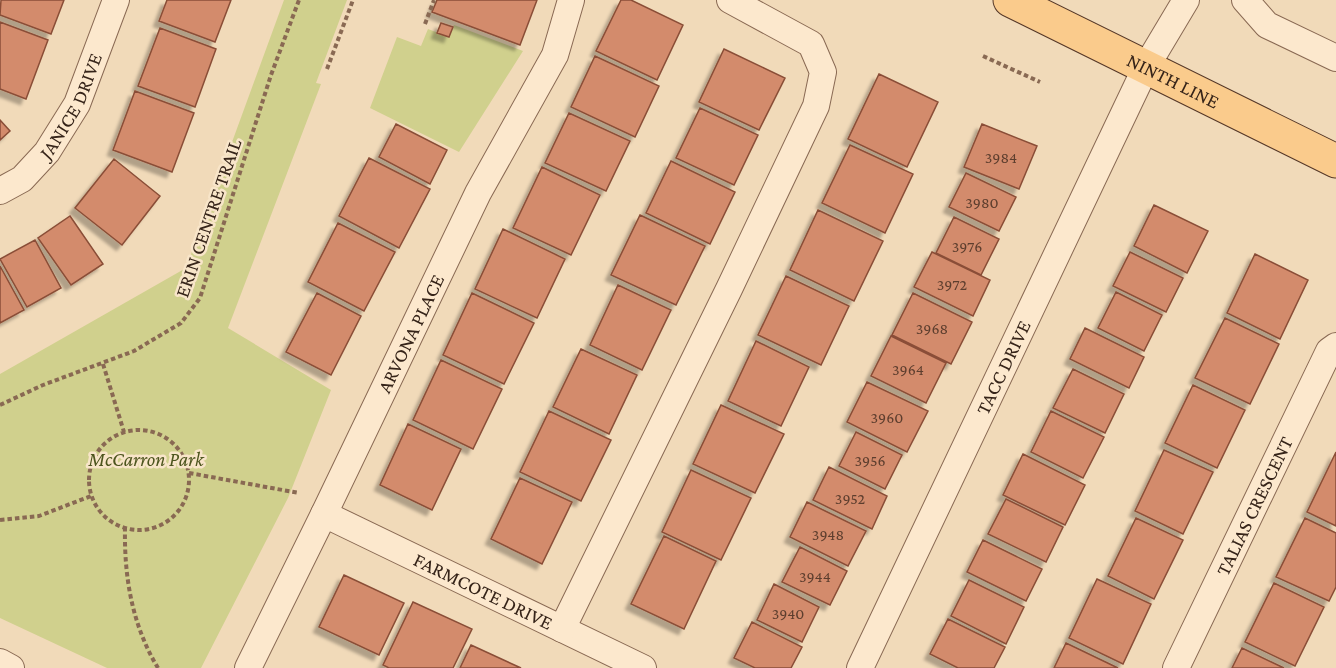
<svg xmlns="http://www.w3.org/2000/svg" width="1336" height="668" viewBox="0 0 1336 668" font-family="'Crimson Pro',serif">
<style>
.green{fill:#d0d08d}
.building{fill:#d38b6c;stroke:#8a4e37;stroke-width:1.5;filter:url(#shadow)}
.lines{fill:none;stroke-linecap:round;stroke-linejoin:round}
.minor-casing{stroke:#896953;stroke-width:28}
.major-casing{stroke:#563828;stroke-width:35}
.path{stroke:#896953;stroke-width:4;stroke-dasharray:4.5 3;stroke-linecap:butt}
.minor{stroke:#fce8cd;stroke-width:26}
.major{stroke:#facb8c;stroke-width:33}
.labels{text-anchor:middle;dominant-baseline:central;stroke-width:5;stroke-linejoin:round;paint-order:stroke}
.number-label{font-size:16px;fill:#5d3e2e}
.street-label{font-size:20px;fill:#362419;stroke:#f8e5c9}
.park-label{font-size:20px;font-style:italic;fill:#4d551e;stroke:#f8e5c9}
</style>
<defs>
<filter id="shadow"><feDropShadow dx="-5.5" dy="5.5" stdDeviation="1.5" flood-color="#0004"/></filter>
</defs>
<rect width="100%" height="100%" fill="#f1dab9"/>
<!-- green -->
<path class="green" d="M284 0H347L316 83 321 84 228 328 331 390 288 498 201 668H107L0 618V374L186 268Z
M454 25 523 51 459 152 370 108 397 37 421 46 428 29 449 37Z"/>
<!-- building -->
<path class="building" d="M1 0H64L51 34 0 15Z
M167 0H231L215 42 159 21Z
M437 0H537L520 45 432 12Z
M621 0H631L683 25 657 80 596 51Z
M0 22 48 40 26 99 0 89Z
M441 23 453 27 449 37 437 33Z
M160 28 216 49 195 107 138 86Z
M724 49 785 78 759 130 699 102Z
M595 56 659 86 635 137 571 107Z
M879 74 938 102 907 167 848 139Z
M135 91 194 113 172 172 113 150Z
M700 108 758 135 734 185 676 158Z
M569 113 630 141 606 191 545 163Z
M0 120 10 131 0 140Z
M396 124 447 150 430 184 379 157Z
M982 124 1037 146 1019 189 964 167Z
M850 145 913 174 885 233 822 203Z
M369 158 430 189 399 248 339 216Z
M114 159 160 196 122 245 75 208Z
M671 161 735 192 710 244 646 213Z
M542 167 600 195 571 255 513 228Z
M966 173 1016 197 999 231 949 207Z
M1154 205 1208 231 1187 273 1134 246Z
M818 210 883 241 854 301 790 270Z
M640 215 705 246 676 305 611 275Z
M70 216 103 264 71 285 38 238Z
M954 217 999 239 981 275 936 253Z
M338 223 395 252 364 311 308 282Z
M503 229 565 259 537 318 475 289Z
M35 240 61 288 27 307 0 259Z
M932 252 990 280 973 316 914 287Z
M1130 252 1183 278 1166 312 1113 286Z
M1255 254 1308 280 1280 339 1227 313Z
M0 266 24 310 0 323Z
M786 276 849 306 821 365 758 335Z
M618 285 671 310 642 370 590 345Z
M1116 292 1162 315 1144 351 1098 328Z
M317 293 361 316 331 375 286 352Z
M472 293 534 323 504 384 443 355Z
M913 293 972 322 951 364 892 335Z
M1225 318 1279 344 1250 404 1195 378Z
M1085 328 1144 357 1129 388 1070 359Z
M891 336 946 363 926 403 871 376Z
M756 341 809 367 781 426 728 401Z
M581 349 637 375 609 434 553 407Z
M441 360 502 389 473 449 413 420Z
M1073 369 1124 394 1105 433 1053 408Z
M867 382 928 411 907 452 847 422Z
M1193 385 1245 410 1217 468 1165 443Z
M721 405 784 434 755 493 693 464Z
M549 411 611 440 581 501 520 472Z
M1051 411 1104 437 1083 478 1031 452Z
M408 424 461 449 432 510 380 485Z
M856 432 902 455 885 489 839 466Z
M1164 450 1213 472 1183 534 1135 511Z
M1336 452V526L1307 512Z
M1023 454 1085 485 1065 525 1003 495Z
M829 467 887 496 872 529 813 500Z
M691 470 751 498 721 560 662 532Z
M520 478 572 502 542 564 491 539Z
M1006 499 1063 527 1046 562 988 534Z
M807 502 866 531 848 566 790 537Z
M1136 518 1183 540 1154 599 1108 576Z
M1305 518 1336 533V587L1329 601 1276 577Z
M664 536 716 561 684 629 631 604Z
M983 540 1042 569 1026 601 967 572Z
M800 547 847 571 830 605 782 582Z
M344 575 404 603 379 655 319 627Z
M1097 579 1151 604 1123 664 1069 638Z
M969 580 1024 607 1006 644 951 616Z
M1274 583 1324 607 1295 666 1245 642Z
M774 584 819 607 802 642 757 620Z
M413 602 472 629 453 668H389L383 665Z
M948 619 1005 647 994 668H958L930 654Z
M752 622 802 647 791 668H755L734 658Z
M1066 643 1118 668H1054Z
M471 645 521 668H460Z
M1242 648 1284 668H1232Z"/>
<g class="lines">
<defs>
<g id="minor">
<path d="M1245 0 1267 25 1336 58"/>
<path id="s1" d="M0 191 22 179 47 152 77 104 116 0"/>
<path id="s2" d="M324 514 643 668"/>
<path d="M562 629 729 289 816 106 823 72 811 44 730 0"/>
<path d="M0 662 11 668"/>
<path id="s3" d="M248 668 324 514 478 193 555 55 571 0"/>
<path id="s4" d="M860 668 1146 67 1186 0"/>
<path id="s5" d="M1176 668 1329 351 1336 346"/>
</g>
<g id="major">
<path id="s6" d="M1010 0 1336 161"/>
</g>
</defs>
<!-- minor casing -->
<use href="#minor" class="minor-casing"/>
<!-- major casing -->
<use href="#major" class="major-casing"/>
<!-- path -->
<path class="path" d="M425 24 434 0
M983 56 1040 82
M327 69 353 0
M103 364 124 432
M0 405 43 385 134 351 181 323 200 298 271 75 299 0
M89 480a50 50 0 1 1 100 0a50 50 0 1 1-100 0Z
M189 473 299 493
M0 520 39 516 91 496
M125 527C124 577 132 625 158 668"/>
<!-- minor -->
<use href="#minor" class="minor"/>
<!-- major -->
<use href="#major" class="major"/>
</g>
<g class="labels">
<!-- number labels -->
<g class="number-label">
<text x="1001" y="157">3984</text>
<text x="982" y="202">3980</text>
<text x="967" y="246">3976</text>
<text x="952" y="284">3972</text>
<text x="932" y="328">3968</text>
<text x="908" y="369">3964</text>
<text x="887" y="417">3960</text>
<text x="870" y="460">3956</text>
<text x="850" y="498">3952</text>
<text x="828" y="534">3948</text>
<text x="815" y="576">3944</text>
<text x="788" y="613">3940</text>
</g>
<!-- street labels -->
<g class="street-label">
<text stroke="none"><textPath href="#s6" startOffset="182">NINTH LINE</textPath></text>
<text stroke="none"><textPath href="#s1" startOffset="114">JANICE DRIVE</textPath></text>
<text transform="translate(208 218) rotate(-71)">ERIN CENTRE TRAIL</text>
<text stroke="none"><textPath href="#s3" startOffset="372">ARVONA PLACE</textPath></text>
<text stroke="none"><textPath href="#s4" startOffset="333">TACC DRIVE</textPath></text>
<text stroke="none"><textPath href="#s5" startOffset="180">TALIAS CRESCENT</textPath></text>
<text stroke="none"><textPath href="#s2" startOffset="177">FARMCOTE DRIVE</textPath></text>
</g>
<!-- park labels -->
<g class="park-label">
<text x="146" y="459">McCarron Park</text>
</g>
</g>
</svg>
